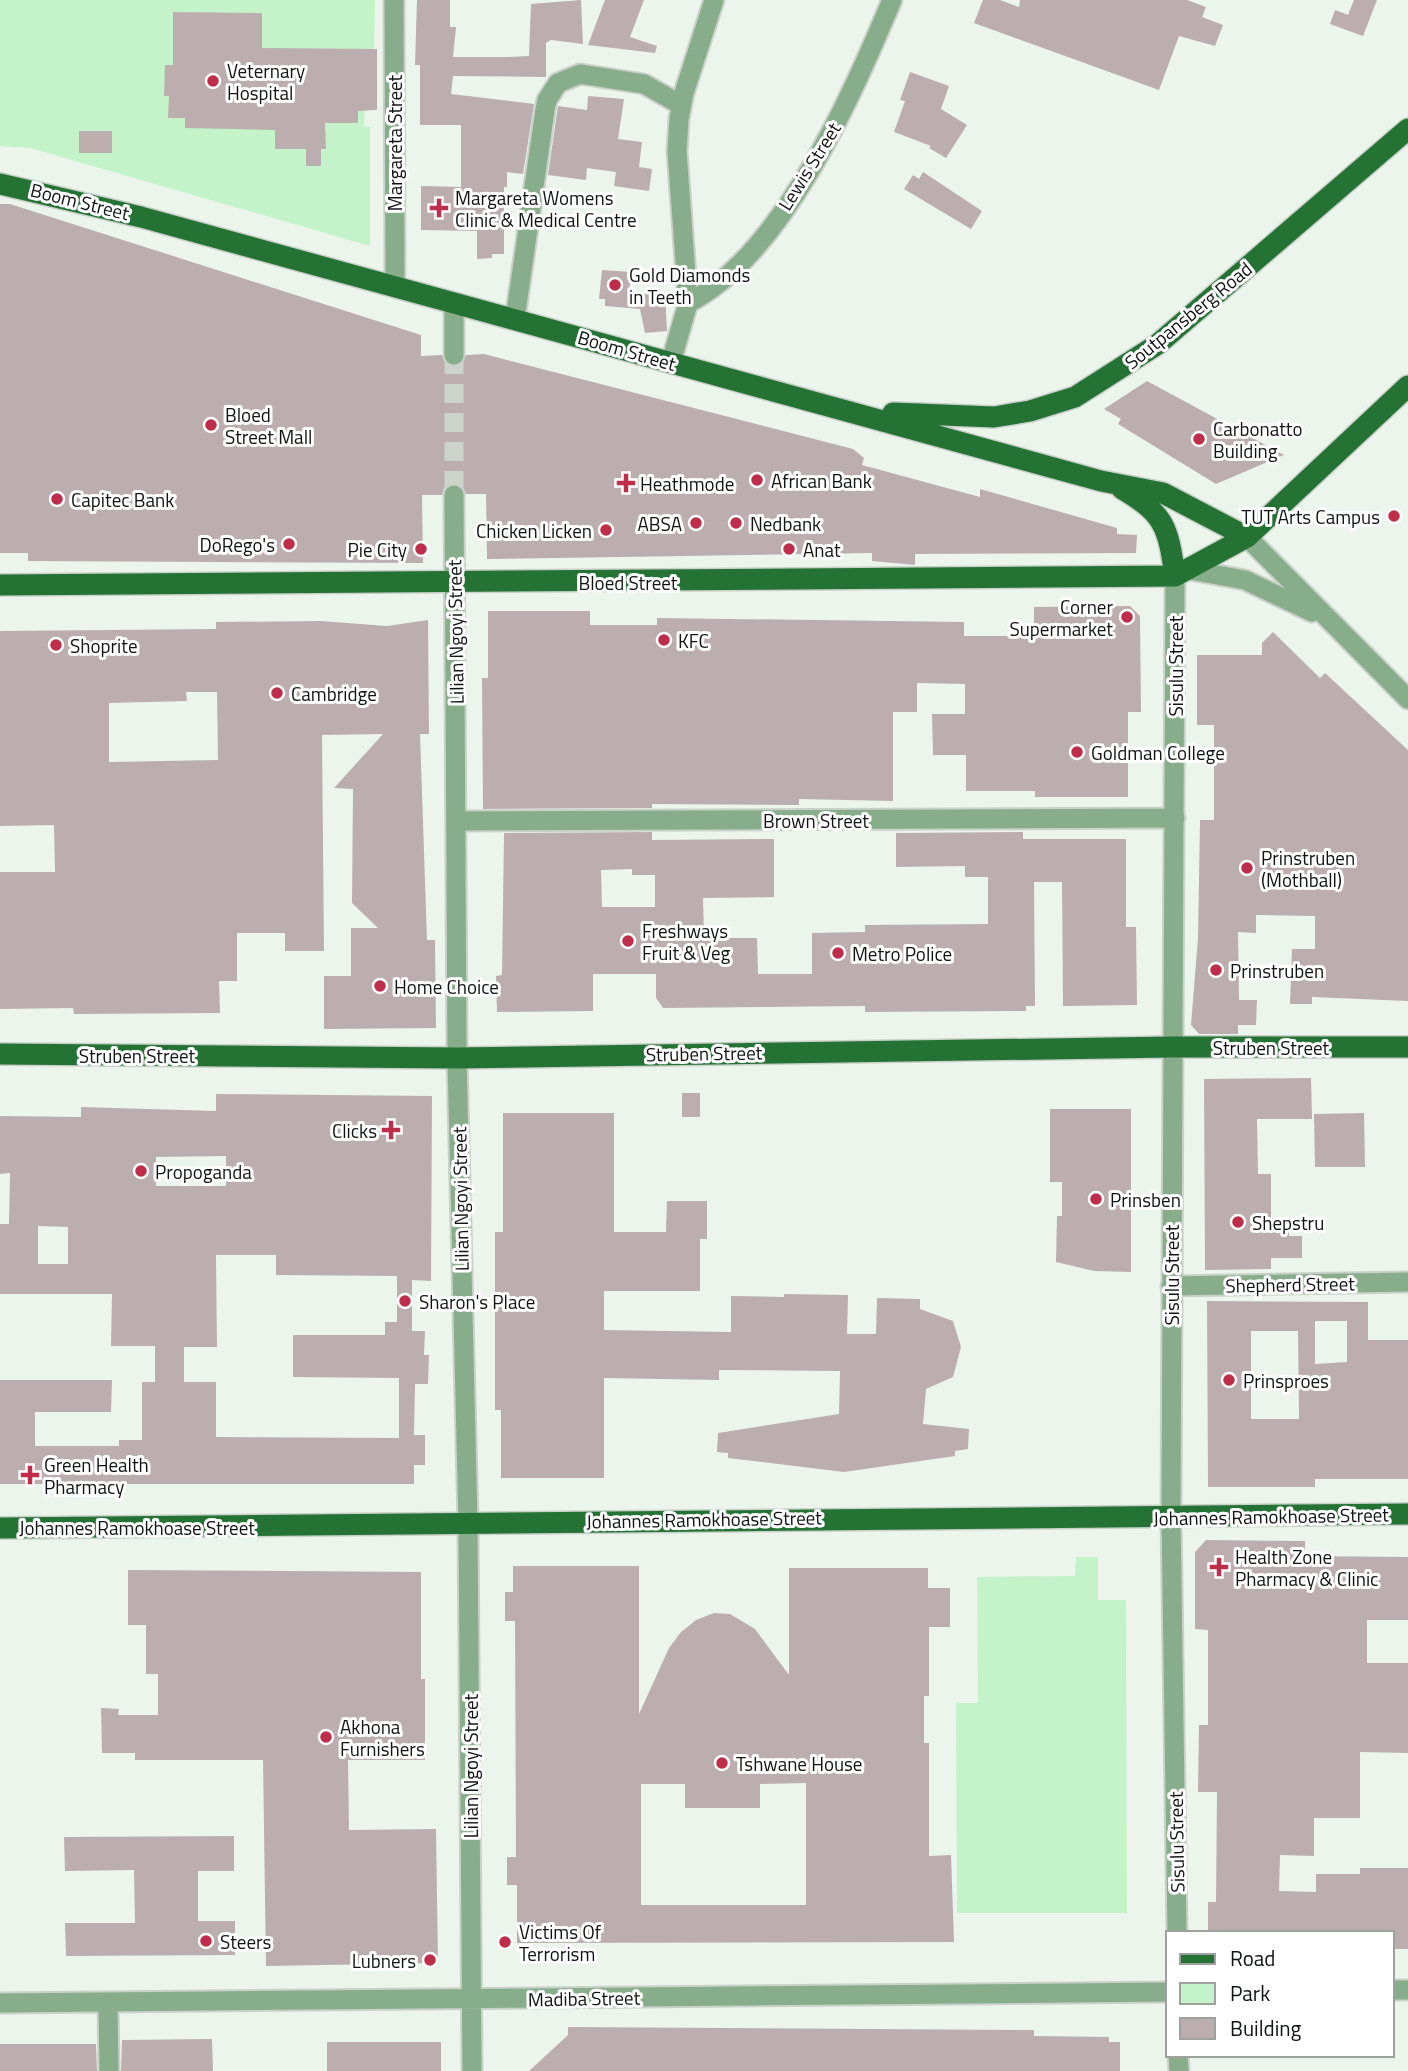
<svg xmlns="http://www.w3.org/2000/svg" width="1408" height="2071" viewBox="0 0 1408 2071" font-family="'Titillium Web',sans-serif">
<style>
.green{fill:#c4f3c9}
.building{fill:#bcaeaf;fill-rule:evenodd}
.lines{fill:none;stroke-linecap:round;stroke-linejoin:round}
.minor-tunnel{stroke:#cbd3cb;stroke-width:19;stroke-dasharray:19 10;stroke-linecap:butt}
.minor-casing{stroke:#c9d1c9;stroke-width:23}
.major-casing{stroke:#c9d1c9;stroke-width:24}
.minor{stroke:#88ad8b;stroke-width:19}
.major{stroke:#257235;stroke-width:21}
.poi-dot{fill:#be2d4a;stroke:#fff;stroke-width:2.5}
.labels{text-anchor:middle;dominant-baseline:central;stroke-width:6;stroke-linejoin:round;paint-order:stroke}
.poi-label{font-size:19px;fill:#101311;stroke:#fff;text-anchor:start}
.street-label{font-size:19px;fill:#101311;stroke:#fff}
</style>
<rect width="100%" height="100%" fill="#ecf5ec"/>
<!-- green -->
<path class="green" d="M0 0H375L373 104 365 106 364 126 370 127V246L30 148 0 146Z
M1076 1557H1098V1600H1126L1127 1913H957L956 1703H978L977 1577 1075 1576Z"/>
<!-- building -->
<path class="building" d="M417 0H450V27H456L453 57H507L529 56 531 4 581 0 583 44 551 40 546 43V77L453 76 451 94 534 104 523 174 507 172V187H504V254H492V258L477 259V231L421 230V186L461 187V125H420V65H415Z
M605 0H644L630 37 657 46 655 53 588 45Z
M983 0H1000L1019 7 1020 0H1187L1206 7 1202 17 1223 25 1215 46 1179 36 1159 90 974 23Z
M1354 0H1377L1363 36 1330 24 1335 10 1348 15Z
M173 12 262 13V48L377 49V110L358 111V123H325L326 149H321V166H306V149H275V130L185 128V118H168L169 96H164L165 65H173Z
M910 72 949 86 941 109 967 125 946 158 929 148 931 146 894 132 905 101 900 100Z
M588 96 624 99 618 139 642 142 639 167 652 169 649 191 614 186 616 172 587 168 586 180 548 175 558 106 587 110Z
M79 131H112V153H79Z
M923 172 982 211 971 229 904 189 913 175 919 179Z
M0 204H10L421 335V356L442 355 449 366 461 365 466 355 484 354 853 449 864 458 862 465 980 497V489L1117 528V534L1137 535 1136 553 915 554V565L872 561V553L487 559 486 494H466L461 485 453 483 444 488 442 495H422L423 563 28 561V553H0Z
M602 270 631 272 629 296 665 292 667 331 645 333 640 309 605 306V299H599Z
M1147 381 1284 455 1216 484 1118 424 1121 419 1104 409Z
M1130 606 1140 616 1141 712H1128V797H1035V791H966V755H933L932 714H965V684L917 683V712H893V801L799 799V805L652 804V808L483 809 482 678H488V611H590V625H657V618L964 622V636H1034V607Z
M428 620 429 734H420L427 940H435L436 1028 324 1029V976H351V928H378L352 903 353 789 334 788 383 734 322 735 324 951H285V933H237V981H219L220 1013 74 1014 73 1008 0 1009V872H55L54 825 0 826V631L216 629V622L321 621 387 626ZM186 692H217L218 760 109 762V703L187 701Z
M1273 632 1320 678 1325 673 1408 750V1001L1312 997V1004H1290L1292 949H1315V916L1256 915V933L1238 932 1239 1000H1257L1256 1025H1238V1034H1199L1191 1025 1198 938 1200 820H1214V725H1197V655H1262V643Z
M652 832V840L774 839V897L703 898 704 938H757L758 974H812V933L865 932V925L988 924V877H965V866L896 867V833L1023 832V839H1126V927H1136L1137 1005 1063 1006 1062 882H1034L1035 1006H1026V1011L865 1012V1006L663 1008 656 998V974H593V1011L497 1012 496 976 502 975 504 833ZM632 869V875H655V907H602L601 870Z
M1311 1078 1312 1119H1257L1258 1174H1271V1218H1289V1236H1302V1258H1271V1269L1205 1270 1204 1079Z
M682 1093H700V1117H682Z
M216 1094 432 1096 431 1281 412 1280V1331H425L424 1355H429L428 1384H415L414 1435H425V1465H414V1484H0V1380H112L111 1412H35V1446H119V1440H142V1382H155V1346H111L112 1294H0V1224H9L10 1173 0 1174V1116L81 1117V1107L216 1111ZM226 1156V1186H156V1157ZM38 1226 68 1227V1264H38ZM216 1255H276V1275L397 1276V1322H385V1335H293V1377L399 1378V1438L216 1437V1382H184V1347H217Z
M1050 1109H1131V1272L1094 1271 1056 1262 1057 1216H1062V1182H1050Z
M503 1113H614V1232H666L667 1201H707V1239H700V1291H604V1330L731 1332V1296L784 1297V1294L848 1295 847 1334H876L877 1298 920 1299V1309L953 1321 961 1347 953 1377 926 1389 923 1424 969 1429 968 1449 955 1451V1456L844 1472 728 1458V1453L717 1452 718 1433 839 1414 840 1371 719 1370V1380L604 1378V1478H501V1410H495V1232H503Z
M1364 1113 1365 1167H1315L1314 1114Z
M1207 1301 1368 1302V1340H1408V1479H1315V1487H1208ZM1315 1321H1347V1362L1315 1364ZM1251 1331H1298L1299 1419H1251Z
M1206 1540 1305 1541V1556L1408 1557V1620H1367V1663H1408V1753L1360 1752V1818H1314V1856L1280 1855 1279 1891 1316 1892V1874H1360V1868H1408V1949H1392V1933H1208V1902H1216L1217 1792H1198L1199 1725H1208V1630L1195 1629V1552Z
M513 1566H639V1714L669 1648 681 1632 696 1620 714 1613 730 1614 755 1629 789 1675V1568H928V1588H950V1627H929V1696H924V1743H929V1856L951 1855 954 1942 517 1943V1885H507V1857H516L515 1621H505V1592H513ZM806 1783V1905H641V1784H685V1808H760V1784Z
M128 1570 421 1572V1679H425V1760H348L349 1830 436 1829 438 1963 266 1966 263 1760H135V1753H102L101 1708 119 1709 118 1715H158V1674H146V1625H128Z
M234 1836V1871H198V1921H235V1955L66 1956 65 1923H135L134 1870 65 1871 64 1837Z
M568 2027 1034 2030V2036L1109 2037V2042H1120V2071H529L568 2035Z
M212 2039 213 2071H121L122 2040Z
M327 2042H441V2071H327Z
M0 2044H96L97 2071H0Z"/>
<g class="lines">
<!-- minor-tunnel -->
<path class="minor-tunnel" d="M454 355V495"/>
<defs>
<path id="minor" d="M394 0 395 287
M688 303C783 255 852 95 892 0
M515 319 545 110 547 100 558 83 580 74 644 84 681 105
M454 355V303
M671 362 688 303 677 151 679 119 684 93 714 0
M454 495 457 1058 468 1524 472 2071
M1247 537 1408 699
M1190 570 1245 580 1312 612
M1175 576 1171 1517 1177 1933
M458 821 1175 818
M1171 1286 1408 1282
M1392 1990H1408
M108 2002 109 2071
M0 2003 1168 1992
M1178 2055 1179 2071"/>
<path id="major" d="M0 184 141 217 1101 481 1163 493 1247 537
M893 413 994 417 1030 411 1075 397 1158 344 1408 129
M1122 489C1165 514 1168 527 1175 576
M0 585 1175 576 1247 537 1408 386
M0 1054 457 1058 1171 1047H1408
M0 1528 1408 1514"/>
</defs>
<!-- minor casing -->
<use href="#minor" class="minor-casing"/>
<!-- major casing -->
<use href="#major" class="major-casing"/>
<!-- minor -->
<use href="#minor" class="minor"/>
<!-- major -->
<use href="#major" class="major"/>
</g>
<!-- markers -->
<g class="poi-dot">
<circle cx="213" cy="81" r="7"/>
<path d="M435.5 197.5h7v7h7v7h-7v7h-7v-7h-7v-7h7z"/>
<circle cx="615" cy="285" r="7"/>
<circle cx="211" cy="425" r="7"/>
<circle cx="1199" cy="439" r="7"/>
<circle cx="757" cy="480" r="7"/>
<path d="M622.5 472.5h7v7h7v7h-7v7h-7v-7h-7v-7h7z"/>
<circle cx="57" cy="499" r="7"/>
<circle cx="1394" cy="516" r="7"/>
<circle cx="696" cy="523" r="7"/>
<circle cx="736" cy="523" r="7"/>
<circle cx="606" cy="530" r="7"/>
<circle cx="289" cy="544" r="7"/>
<circle cx="421" cy="549" r="7"/>
<circle cx="789" cy="549" r="7"/>
<circle cx="1127" cy="617" r="7"/>
<circle cx="664" cy="640" r="7"/>
<circle cx="56" cy="645" r="7"/>
<circle cx="277" cy="693" r="7"/>
<circle cx="1077" cy="752" r="7"/>
<circle cx="1247" cy="868" r="7"/>
<circle cx="628" cy="941" r="7"/>
<circle cx="838" cy="953" r="7"/>
<circle cx="1216" cy="970" r="7"/>
<circle cx="380" cy="986" r="7"/>
<path d="M387.5 1119.5h7v7h7v7h-7v7h-7v-7h-7v-7h7z"/>
<circle cx="141" cy="1171" r="7"/>
<circle cx="1096" cy="1199" r="7"/>
<circle cx="1238" cy="1222" r="7"/>
<circle cx="405" cy="1301" r="7"/>
<circle cx="1229" cy="1380" r="7"/>
<path d="M26.5 1464.5h7v7h7v7h-7v7h-7v-7h-7v-7h7z"/>
<path d="M1215.5 1556.5h7v7h7v7h-7v7h-7v-7h-7v-7h7z"/>
<circle cx="326" cy="1737" r="7"/>
<circle cx="722" cy="1763" r="7"/>
<circle cx="206" cy="1941" r="7"/>
<circle cx="505" cy="1942" r="7"/>
<circle cx="430" cy="1960" r="7"/>
</g>
<g class="labels">
<!-- poi labels -->
<g class="poi-label">
<text x="227" y="70">Veternary<tspan x="227" dy="22">Hospital</tspan></text>
<text x="455" y="197">Margareta Womens<tspan x="455" dy="22">Clinic &amp; Medical Centre</tspan></text>
<text x="629" y="274">Gold Diamonds<tspan x="629" dy="22">in Teeth</tspan></text>
<text x="225" y="414">Bloed<tspan x="225" dy="22">Street Mall</tspan></text>
<text x="1213" y="428">Carbonatto<tspan x="1213" dy="22">Building</tspan></text>
<text x="771" y="480">African Bank</text>
<text x="640" y="483">Heathmode</text>
<text x="71" y="499">Capitec Bank</text>
<text x="1380" y="516" text-anchor="end">TUT Arts Campus</text>
<text x="682" y="523" text-anchor="end">ABSA</text>
<text x="750" y="523">Nedbank</text>
<text x="592" y="530" text-anchor="end">Chicken Licken</text>
<text x="275" y="544" text-anchor="end">DoRego's</text>
<text x="407" y="549" text-anchor="end">Pie City</text>
<text x="803" y="549">Anat</text>
<text x="1113" y="606" text-anchor="end">Corner<tspan x="1113" dy="22">Supermarket</tspan></text>
<text x="678" y="640">KFC</text>
<text x="70" y="645">Shoprite</text>
<text x="291" y="693">Cambridge</text>
<text x="1091" y="752">Goldman College</text>
<text x="1261" y="857">Prinstruben<tspan x="1261" dy="22">(Mothball)</tspan></text>
<text x="642" y="930">Freshways<tspan x="642" dy="22">Fruit &amp; Veg</tspan></text>
<text x="852" y="953">Metro Police</text>
<text x="1230" y="970">Prinstruben</text>
<text x="394" y="986">Home Choice</text>
<text x="377" y="1130" text-anchor="end">Clicks</text>
<text x="155" y="1171">Propoganda</text>
<text x="1110" y="1199">Prinsben</text>
<text x="1252" y="1222">Shepstru</text>
<text x="419" y="1301">Sharon's Place</text>
<text x="1243" y="1380">Prinsproes</text>
<text x="44" y="1464">Green Health<tspan x="44" dy="22">Pharmacy</tspan></text>
<text x="1235" y="1556">Health Zone<tspan x="1235" dy="22">Pharmacy &amp; Clinic</tspan></text>
<text x="340" y="1726">Akhona<tspan x="340" dy="22">Furnishers</tspan></text>
<text x="736" y="1763">Tshwane House</text>
<text x="519" y="1931">Victims Of<tspan x="519" dy="22">Terrorism</tspan></text>
<text x="220" y="1941">Steers</text>
<text x="416" y="1960" text-anchor="end">Lubners</text>
</g>
<!-- street labels -->
<g class="street-label">
<text transform="translate(394 143) rotate(-90)">Margareta Street</text>
<text transform="translate(809 166) rotate(-58)">Lewis Street</text>
<text transform="translate(80 201) rotate(14)">Boom Street</text>
<text transform="translate(1188 315) rotate(-39)">Soutpansberg Road</text>
<text transform="translate(627 350) rotate(16)">Boom Street</text>
<text x="628" y="582">Bloed Street</text>
<text transform="translate(455 632) rotate(-91)">Lilian Ngoyi Street</text>
<text transform="translate(1175 666) rotate(-90)">Sisulu Street</text>
<text x="816" y="820">Brown Street</text>
<text x="1271" y="1047">Struben Street</text>
<text transform="translate(704 1053) rotate(-1)">Struben Street</text>
<text x="137" y="1055">Struben Street</text>
<text transform="translate(460 1199) rotate(-91)">Lilian Ngoyi Street</text>
<text transform="translate(1171 1275) rotate(-90)">Sisulu Street</text>
<text transform="translate(1290 1284) rotate(-1)">Shepherd Street</text>
<text transform="translate(1271 1516) rotate(-1)">Johannes Ramokhoase Street</text>
<text transform="translate(704 1519) rotate(-1)">Johannes Ramokhoase Street</text>
<text x="137" y="1527">Johannes Ramokhoase Street</text>
<text transform="translate(470 1766) rotate(-90)">Lilian Ngoyi Street</text>
<text transform="translate(1176 1842) rotate(-91)">Sisulu Street</text>
<text transform="translate(584 1998) rotate(-1)">Madiba Street</text>
</g>
</g>
<!-- legend -->
<rect x="1166" y="1931" width="228" height="126" fill="#ffffff" stroke="#9fa1a0" stroke-width="2"/>
<rect x="1180" y="1954" width="35" height="10" fill="#257235" stroke="#9fa1a0" stroke-width="2"/>
<text x="1230" y="1966" font-size="21" fill="#101311">Road</text>
<rect x="1180" y="1983" width="35" height="21" fill="#c4f3c9" stroke="#9fa1a0" stroke-width="2"/>
<text x="1230" y="2001" font-size="21" fill="#101311">Park</text>
<rect x="1180" y="2018" width="35" height="21" fill="#bcaeaf" stroke="#9fa1a0" stroke-width="2"/>
<text x="1230" y="2036" font-size="21" fill="#101311">Building</text>
</svg>
